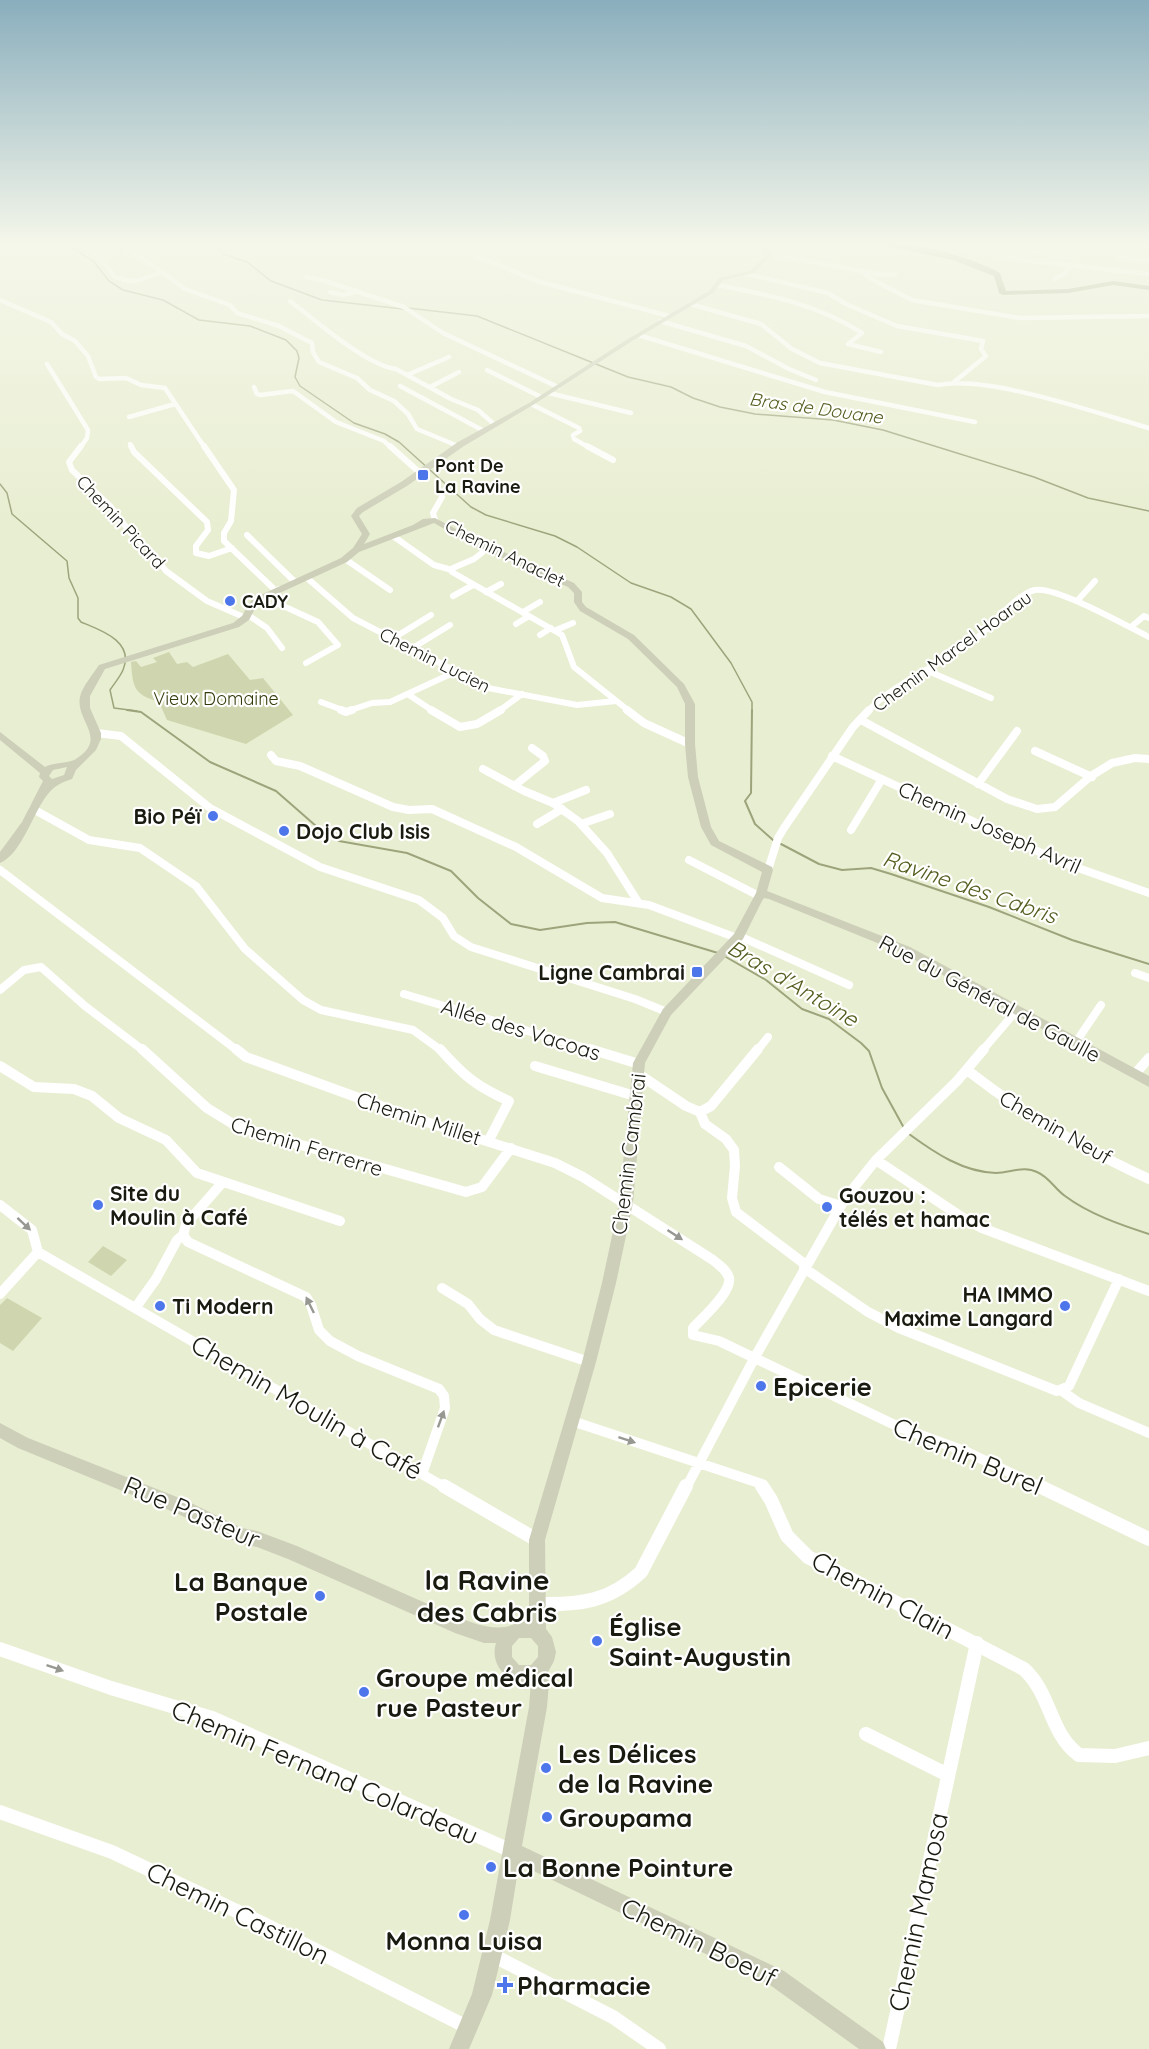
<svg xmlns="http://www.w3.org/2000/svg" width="1149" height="2049" viewBox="0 0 1149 2049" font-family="Quicksand,sans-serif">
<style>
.green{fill:#cfd6af}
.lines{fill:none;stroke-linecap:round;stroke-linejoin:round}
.stream-far1{stroke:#9da47c;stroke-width:1.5}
.stream{stroke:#9da47c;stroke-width:2}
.river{fill:#9da47c;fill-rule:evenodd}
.street-far4{stroke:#fff;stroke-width:4.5}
.street-far3{stroke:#fff;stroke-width:6}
.street-far2{stroke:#fff;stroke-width:8}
.street-far1{stroke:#fff;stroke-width:10}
.street{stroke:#fff;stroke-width:14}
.secondary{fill:#cdcfb9;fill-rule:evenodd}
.oneway{fill:#989893}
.poi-dot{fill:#4c76e9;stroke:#fff;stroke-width:2}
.labels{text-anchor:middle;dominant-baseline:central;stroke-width:4.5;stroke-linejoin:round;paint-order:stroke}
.far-water-label{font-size:18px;font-style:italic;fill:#555d1e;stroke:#fff}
.far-poi-label{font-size:18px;font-weight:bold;fill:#191b10;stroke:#fff;text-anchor:start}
.far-street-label{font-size:18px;fill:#191b10;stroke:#fff}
.far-park-label{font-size:18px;fill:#363b0b;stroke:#fff}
.poi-label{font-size:21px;font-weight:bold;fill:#191b10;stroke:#fff;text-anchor:start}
.street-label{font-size:21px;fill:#191b10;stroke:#fff}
.water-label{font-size:22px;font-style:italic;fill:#555d1e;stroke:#fff}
.near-poi-label{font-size:26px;font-weight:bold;fill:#191b10;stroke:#fff;text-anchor:start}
.near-street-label{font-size:26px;fill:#191b10;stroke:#fff}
.near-quarter-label{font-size:28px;font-weight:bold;fill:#191b10;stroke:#fff}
</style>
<rect width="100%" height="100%" fill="#e8eed1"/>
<!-- green -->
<path class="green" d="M169 652 177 664 187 662 193 667 228 654 250 680 263 678 293 715 246 744 167 720 159 702C133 694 133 687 131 662L136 661 141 667 157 662 153 658Z
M103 1246 127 1260 111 1276 88 1262Z
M7 1298 42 1318 13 1351 0 1343V1305Z"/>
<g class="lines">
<!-- stream-far1 -->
<path class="stream-far1" d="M64 242 94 262 109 281 123 290 163 300 199 320 250 326 286 340 297 351 299 358 295 377 300 386 354 423 385 434 399 442 471 507 486 515 555 536 577 547 631 583 671 597 691 609 731 663 752 702V711
M215 242 223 254 247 262 271 281 322 300 403 309
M408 308 477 316 628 377 671 387 693 398 720 407 755 414 833 420 883 430 1034 477 1088 498 1149 511
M0 484 7 493 12 514 67 561 69 578 78 598V618L81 622C100 630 135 641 123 670 120 677 114 684 110 690L114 708 137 711"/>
<!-- stream -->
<path class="stream" d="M127 710 141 712 210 762 276 791 316 826 339 841 407 853 451 871 478 898 511 924 540 930 587 923 615 922 718 953
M752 710 751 793 745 801 755 824 773 840
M781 844 819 864 842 870 871 868 891 874 989 907 1072 940 1149 964
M726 957 766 980 802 1009 829 1019 861 1043 869 1051 882 1088 904 1128
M909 1134C935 1153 963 1172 996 1173 1010 1173 1024 1165 1037 1172 1049 1177 1055 1189 1065 1196 1089 1214 1121 1225 1149 1234"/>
<!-- river -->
<path class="river" d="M866 242C905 240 966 254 1000 273L1006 291 1068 289 1113 281 1149 286V290L1113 285 1068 293 1003 295 999 293 994 276 953 260Z"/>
<!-- street-far4 -->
<path class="street-far4" d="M78 242 100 257 115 277 129 281 140 280 162 272 185 289 230 305 237 313 279 326 312 343 313 352 319 362 357 378 370 390 394 401 408 414 417 429 458 446
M443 242 537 281 669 316
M925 242 944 246 959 245
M962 242 960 246 1021 260 1149 274
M985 242 1059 256
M128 249 162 272
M1067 250 1073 244 1072 242
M770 254 877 274H895
M1118 257 1149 261
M861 271 871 279 912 300 1020 318 1149 316
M747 274 828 293 846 304 897 326 983 341 981 349 986 356 954 382
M306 277 322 280 404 307 443 333 558 387
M1055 279 1064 274 1071 265
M717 285C769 295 817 304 862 333L848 344
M330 292 343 295 355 292
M0 300 51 322 62 334 75 341 88 356 96 377 99 379 126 378 141 385 165 388 205 448
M290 301C315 320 367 366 396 369L451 399 478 410 495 425
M690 304 761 324 792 349 820 363 938 385C990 375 1096 413 1149 428
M660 321 746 346 789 369 816 380
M638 335 825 392 975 422
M848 344 881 352
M47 364 88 430 87 438 80 448
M487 370 541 397
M407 375 449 357
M400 386 484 431
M254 387 257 394 260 395 293 391 336 422 384 441 391 448
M430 387 459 372
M549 393 631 413
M531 404 579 428 580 431 573 435 574 439 590 448
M129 417 175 404
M130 444 132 448"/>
<!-- street-far3 -->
<path class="street-far3" d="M81 446 69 462 72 470 111 507 133 536 148 548 166 571 207 601 246 618
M131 446 134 452 207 522 208 530 196 546V553L209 556 232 548
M204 446 234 490 231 521 224 533V541L275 590
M390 446 420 473
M587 446 613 460
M435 520 433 513 442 497
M247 535 295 582
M393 536 434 565 452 570
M488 548 474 559 453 568 452 572 562 635 574 667 629 711
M345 559 390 590
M307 578 353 618 488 688 577 705 616 701
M279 589 276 597 279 604 318 622 338 645 306 663
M486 592 501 584
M453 596 473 585
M1077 601 1095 581
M523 612 540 602
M248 615 267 628 282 648
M516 624 529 616
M1131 627 1144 616 1149 618
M556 630 573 623
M540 635 551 628
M392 639 431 615
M411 649 450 625
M928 671 991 698
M409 695 433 711
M321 702 345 711
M348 711 372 703 390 702 455 672
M499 711 522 694
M868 711C898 680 944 664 978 637 992 625 1018 593 1035 590 1056 586 1127 626 1149 637"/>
<!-- street-far2 -->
<path class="street-far2" d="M341 710 346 712 352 710
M431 710 460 727 477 724 501 710
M627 710 644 723 690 744
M861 720 1007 799 1037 809 1055 807 1091 776 1112 763 1135 758 1149 759
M96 733 121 736 210 808 320 867 419 900 443 918 454 936 471 947 635 999 667 1012
M1035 751 1092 777
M271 755 276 761 300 766 393 807 409 810 432 809 516 847 602 898 649 905 737 938
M832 756 1061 862 1149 893
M483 769 524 791 553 803 578 821 607 853 638 902
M978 784 1017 731
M514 786 545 761 543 756 532 748
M553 803 586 790
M33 809 89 840 140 848 196 886 245 949 303 1000 321 1010 413 1030 442 1051
M537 824 562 809
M581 824 610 814
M851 830 882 779
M689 860 759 896
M0 870 238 1051
M768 870 778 838 784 828 853 727 869 710
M739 936 849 985
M1135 973 1149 978
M0 990 24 970 41 967 85 1006 144 1051
M404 994 595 1051
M1076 1042 1101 1005
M757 1051 768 1037
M982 1051 1017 1010"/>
<!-- street-far1 -->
<path class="street-far1" d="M142 1049 207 1108 238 1127 466 1192 482 1187 511 1148
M236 1049 246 1057 411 1117 555 1163 583 1177 713 1260C719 1265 727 1270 729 1278 732 1292 702 1318 693 1328V1335L719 1341 899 1427 967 1452 1042 1488
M440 1049C464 1076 476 1086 509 1101L489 1140
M590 1049 639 1064
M0 1066 34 1087 74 1089 92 1096 119 1118 166 1140 197 1173 340 1221
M535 1066 635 1096
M967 1070C1023 1114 1084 1149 1149 1179
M637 1073 686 1106 700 1112 711 1106 758 1049
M1135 1074 1149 1058
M700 1112 705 1124 726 1139 734 1150 735 1166 732 1198 736 1212 806 1265
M876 1160 963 1218 982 1228 1149 1291
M779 1167 819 1199 841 1206
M0 1205 32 1230 38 1252 446 1488
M183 1235 188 1242 306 1297 311 1305 319 1330 330 1341 358 1356 439 1389 444 1396 445 1408 422 1474
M804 1268 868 1312 899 1328 1057 1391 1069 1386 1119 1279
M442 1288 468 1304 480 1319 494 1330 589 1362
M0 1294 38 1252
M136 1307 156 1279 177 1240 183 1235 186 1224 222 1183
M1062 1391 1079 1403 1149 1433
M572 1421 759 1483 764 1488
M686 1488 755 1357 844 1200 876 1160 957 1081 984 1049"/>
<!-- street -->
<path class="street" d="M444 1486 537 1540
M762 1486 771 1500 787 1536 808 1557 1024 1669C1052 1695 1049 1733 1079 1755L1115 1756 1149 1748
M1039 1486 1149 1539
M537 1604C580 1605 609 1602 641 1572L686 1486
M0 1649 111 1688 212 1718 512 1851
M866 1734 948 1775
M0 1812 112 1852 262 1923 469 2028
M492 1955 613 2017 659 2049
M889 2049 977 1643"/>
<!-- secondary -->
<path class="secondary" d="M752 242H758L773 254 754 273 723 280 713 293 632 341 533 405 464 446 407 486 363 512 359 516 370 534 364 544 413 525 423 519 435 518 477 540 574 583 582 592V602L586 607 634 635 684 684 695 704V744L698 777 711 827 719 841 772 867 773 870 767 891 910 947 1149 1076V1087L902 953 769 899 764 898 762 901 743 939 671 1015 645 1063 633 1203 616 1283 596 1362 545 1540 546 1629 552 1637 556 1652 554 1661 547 1674 549 1684 547 1707 522 1846 784 1971 883 2042 886 2049H859L770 1985 519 1864 510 1920 492 1995 469 2049H449L472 1994 490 1920 529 1707 531 1682C509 1686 489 1666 496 1643H484L455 1633 288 1559 257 1547 241 1544 176 1513 18 1448 0 1438V1423L28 1438 187 1501 242 1528 257 1531 297 1546 457 1617C473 1623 488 1629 505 1627 514 1625 520 1621 529 1621V1540L582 1362 602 1283 619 1203 633 1063 663 1009 734 934 756 893 762 872 711 845 701 827 688 777 685 744V704L677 687 628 639 580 611 574 602V593L568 587 471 544 434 523 359 552 347 562 258 603 249 620 239 627 105 669 90 696V708L101 733V739L96 750 76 770 72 779C62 782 54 786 48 794 34 810 22 854 0 863V852L22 822 43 781 39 777 40 773 0 740V732L45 767C54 762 67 764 76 759 109 738 75 721 80 697 82 687 93 674 99 665L233 623 242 616 252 599 341 558 353 548 362 534 351 516 357 508 401 482 458 442 529 403 628 339 709 291 719 278 750 271 767 254ZM67 767 64 775 52 779 49 776 53 770ZM519 1638H531L538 1646V1657L531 1665H519L512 1657V1646Z"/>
</g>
<!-- one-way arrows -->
<defs><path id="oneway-solid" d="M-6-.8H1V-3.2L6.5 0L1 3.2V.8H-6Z" transform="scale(1.5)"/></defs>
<g class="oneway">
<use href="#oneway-solid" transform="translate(24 1224) rotate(43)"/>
<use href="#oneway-solid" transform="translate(675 1235) rotate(33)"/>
<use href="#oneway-solid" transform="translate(310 1305) rotate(-116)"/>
<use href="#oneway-solid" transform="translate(441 1419) rotate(-70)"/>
<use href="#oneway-solid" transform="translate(627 1440) rotate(18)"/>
<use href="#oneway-solid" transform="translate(55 1668) rotate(19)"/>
</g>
<!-- sky -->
<linearGradient id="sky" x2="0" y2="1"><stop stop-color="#8aaebd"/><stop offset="0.46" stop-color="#f5f7ea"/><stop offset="1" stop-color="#f5f7ea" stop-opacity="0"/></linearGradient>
<rect width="1149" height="529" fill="url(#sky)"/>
<!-- markers -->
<g class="poi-dot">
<rect x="417" y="469" width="12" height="12" rx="3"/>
<circle cx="230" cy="601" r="6"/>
<circle cx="213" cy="816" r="6"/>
<circle cx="284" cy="831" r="6"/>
<rect x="691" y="966" width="12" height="12" rx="3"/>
<circle cx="98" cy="1205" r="6"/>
<circle cx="827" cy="1207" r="6"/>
<circle cx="160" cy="1306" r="6"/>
<circle cx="1065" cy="1306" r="6"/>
<circle cx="761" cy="1386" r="6"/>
<circle cx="320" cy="1596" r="6"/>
<circle cx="597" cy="1641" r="6"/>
<circle cx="364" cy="1692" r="6"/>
<circle cx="546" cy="1768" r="6"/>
<circle cx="547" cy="1817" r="6"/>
<circle cx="491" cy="1867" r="6"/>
<circle cx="464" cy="1915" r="6"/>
<path d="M502 1976h6v6h6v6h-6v6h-6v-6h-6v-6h6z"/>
</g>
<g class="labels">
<!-- far-water labels -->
<g class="far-water-label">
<text transform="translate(816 408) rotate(8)">Bras de Douane</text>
</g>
<!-- far-poi labels -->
<g class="far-poi-label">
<text x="435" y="465">Pont De<tspan x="435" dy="21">La Ravine</tspan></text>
<text x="242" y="601">CADY</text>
</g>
<!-- far-street labels -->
<g class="far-street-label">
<text transform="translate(121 522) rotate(47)">Chemin Picard</text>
<text transform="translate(505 553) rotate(26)">Chemin Anaclet</text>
<text transform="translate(952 651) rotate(-36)">Chemin Marcel Hoarau</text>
<text transform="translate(435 660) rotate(27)">Chemin Lucien</text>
</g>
<!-- far-park labels -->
<g class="far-park-label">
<text x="216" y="698">Vieux Domaine</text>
</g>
<!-- poi labels -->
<g class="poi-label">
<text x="201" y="816" text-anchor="end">Bio Péï</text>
<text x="296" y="831">Dojo Club Isis</text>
<text x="685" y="972" text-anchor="end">Ligne Cambrai</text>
<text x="110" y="1193">Site du<tspan x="110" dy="24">Moulin à Café</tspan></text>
<text x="839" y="1195">Gouzou :<tspan x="839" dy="24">télés et hamac</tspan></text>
<text x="1053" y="1294" text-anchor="end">HA IMMO<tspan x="1053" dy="24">Maxime Langard</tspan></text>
<text x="172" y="1306">Ti Modern</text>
</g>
<!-- street labels -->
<g class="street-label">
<text transform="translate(990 827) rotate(24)">Chemin Joseph Avril</text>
<text transform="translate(990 998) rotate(28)">Rue du Général de Gaulle</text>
<text transform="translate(521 1029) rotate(17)">Allée des Vacoas</text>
<text transform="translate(419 1118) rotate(18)">Chemin Millet</text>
<text transform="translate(1056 1127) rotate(30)">Chemin Neuf</text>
<text transform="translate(307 1146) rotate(17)">Chemin Ferrerre</text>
<text transform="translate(628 1154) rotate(-83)">Chemin Cambrai</text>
</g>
<!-- water labels -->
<g class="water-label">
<text transform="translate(970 887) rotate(19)">Ravine des Cabris</text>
<text transform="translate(793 983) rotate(31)">Bras d'Antoine</text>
</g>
<!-- near-poi labels -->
<g class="near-poi-label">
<text x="773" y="1386">Epicerie</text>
<text x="308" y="1581" text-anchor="end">La Banque<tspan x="308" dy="30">Postale</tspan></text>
<text x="609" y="1626">Église<tspan x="609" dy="30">Saint-Augustin</tspan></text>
<text x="376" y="1677">Groupe médical<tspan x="376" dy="30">rue Pasteur</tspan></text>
<text x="558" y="1753">Les Délices<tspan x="558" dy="30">de la Ravine</tspan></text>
<text x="559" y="1817">Groupama</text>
<text x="503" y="1867">La Bonne Pointure</text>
<text x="464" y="1940" text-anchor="middle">Monna Luisa</text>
<text x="517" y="1985">Pharmacie</text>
</g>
<!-- near-street labels -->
<g class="near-street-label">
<text transform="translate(307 1407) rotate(30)">Chemin Moulin à Café</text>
<text transform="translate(968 1456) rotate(23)">Chemin Burel</text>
<text transform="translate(192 1512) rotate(23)">Rue Pasteur</text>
<text transform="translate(883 1595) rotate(28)">Chemin Clain</text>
<text transform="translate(325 1772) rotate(23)">Chemin Fernand Colardeau</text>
<text transform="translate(918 1912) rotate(-78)">Chemin Mamosa</text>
<text transform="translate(238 1913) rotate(26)">Chemin Castillon</text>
<text transform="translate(699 1942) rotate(26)">Chemin Boeuf</text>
</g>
<!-- near-quarter labels -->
<g class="near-quarter-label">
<text x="487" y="1579">la Ravine<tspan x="487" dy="32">des Cabris</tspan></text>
</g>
</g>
</svg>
